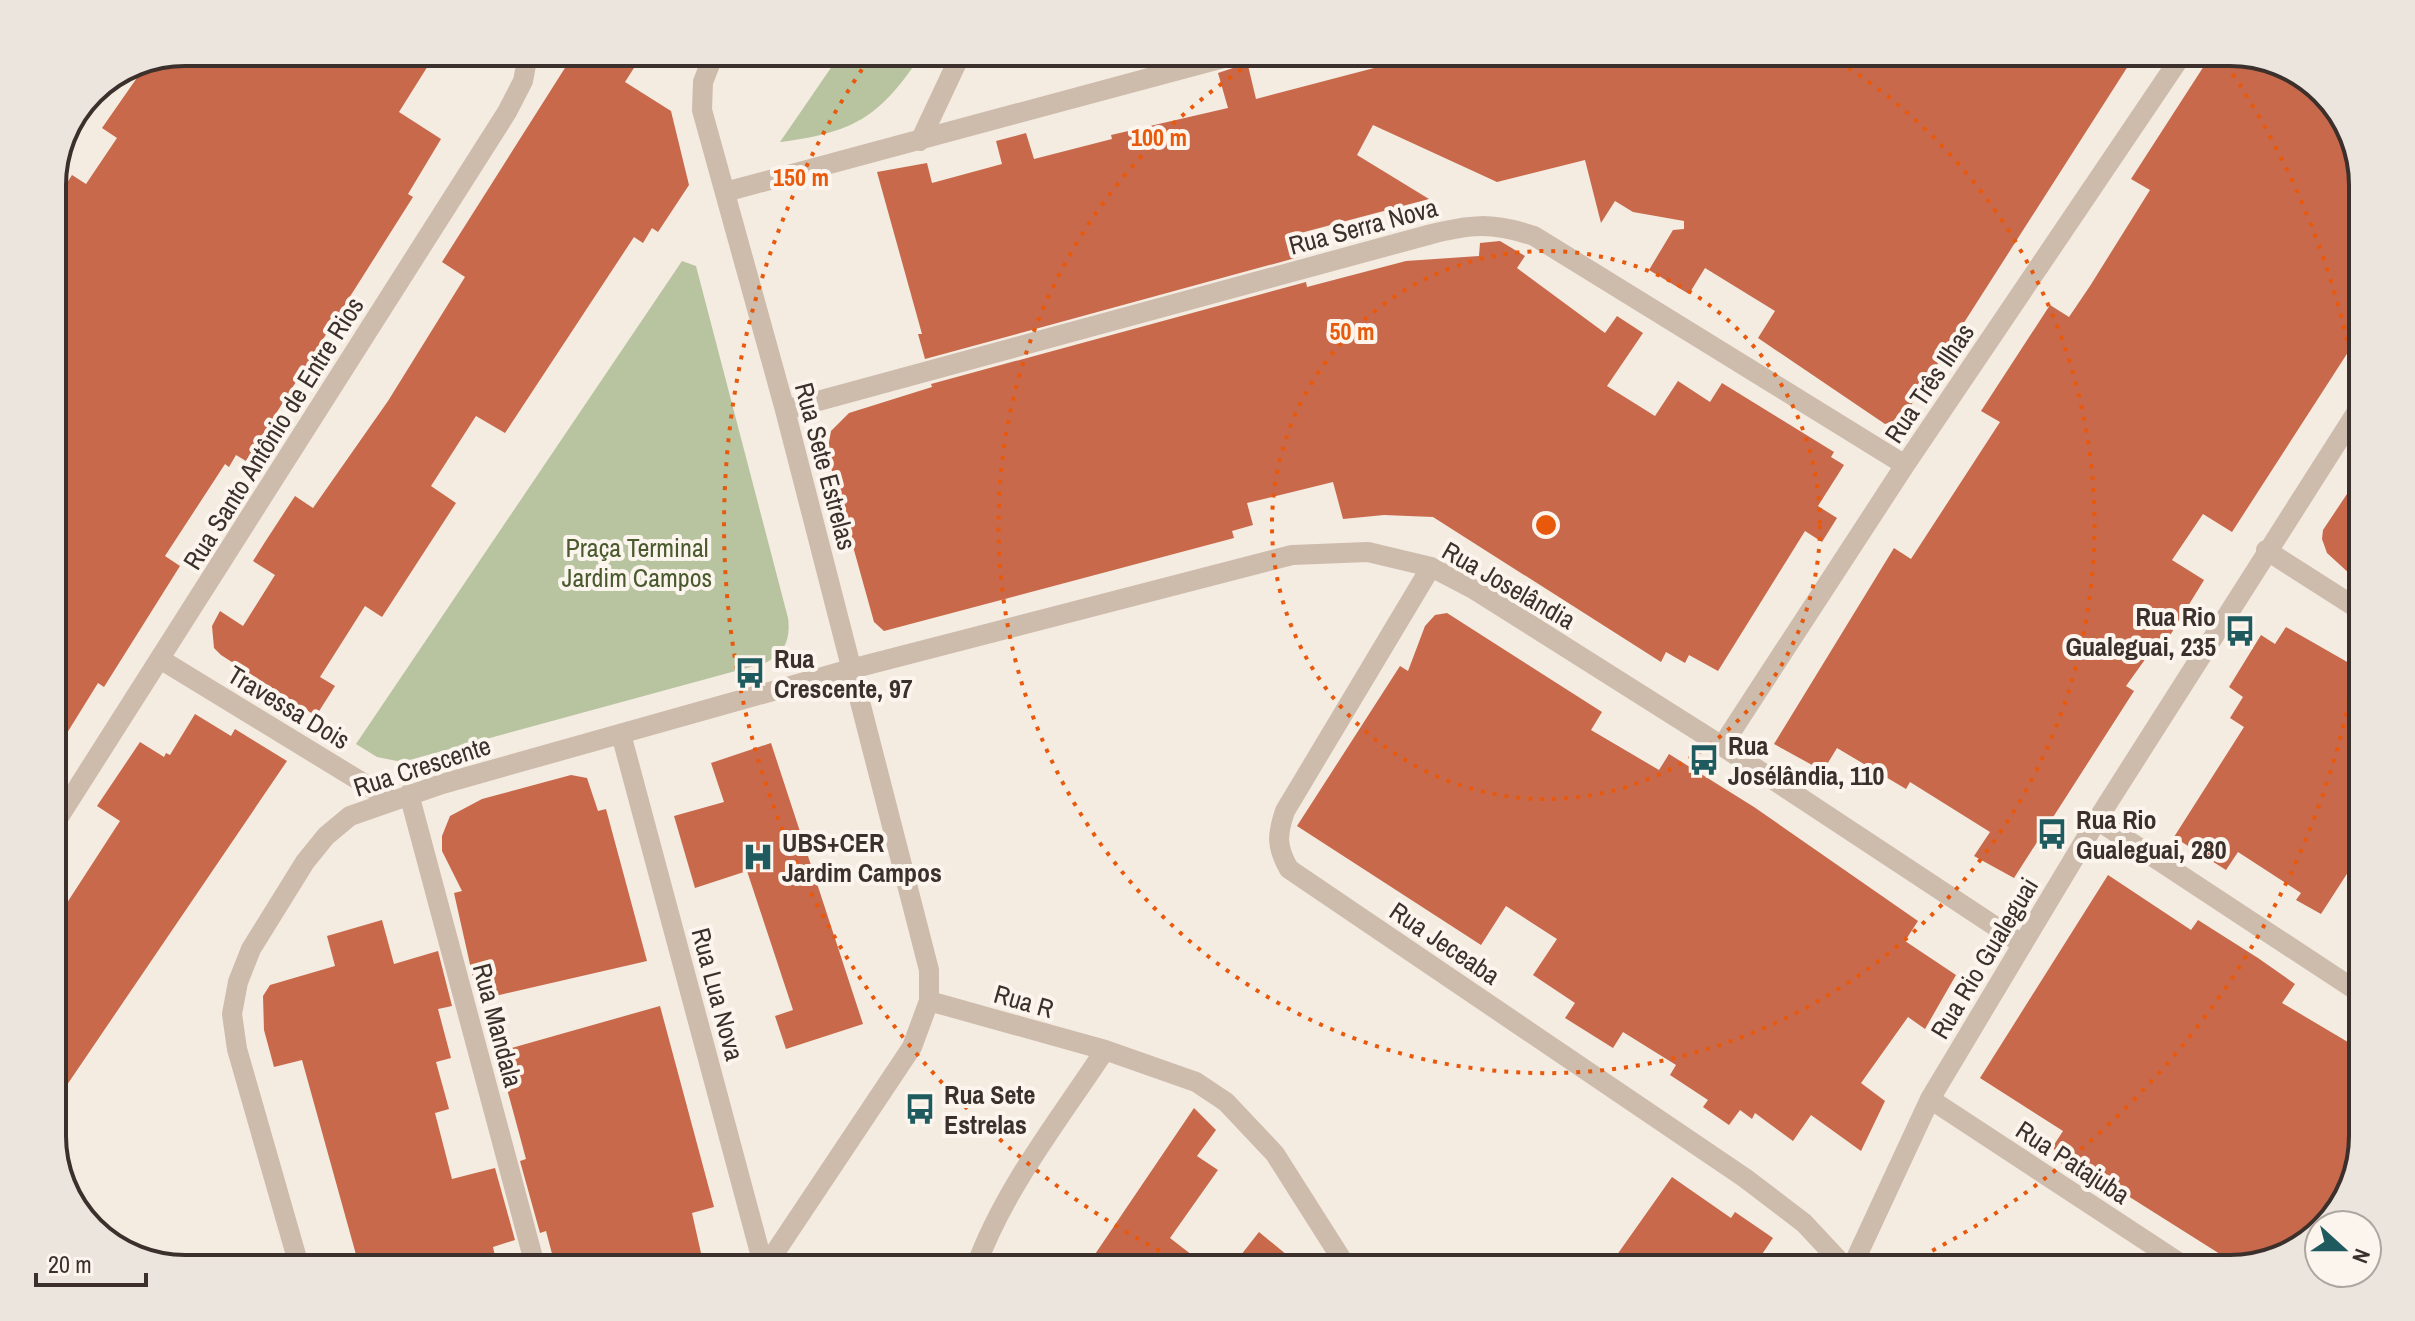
<svg xmlns="http://www.w3.org/2000/svg" width="2415" height="1321" viewBox="0 0 2415 1321" font-family="'Archivo Narrow',sans-serif">
<style>
.green{fill:#b8c4a0}
.building{fill:#c8694b}
.lines{fill:none;stroke-linecap:round;stroke-linejoin:round}
.minor{stroke:#cdbbac;stroke-width:20}
.ring{fill:none;stroke:#e8590c;stroke-width:4;stroke-dasharray:4 8}
.labels{text-anchor:middle;dominant-baseline:central;stroke-width:8;stroke-linejoin:round;paint-order:stroke}
.street-label{font-size:26px;fill:#3b302b;stroke:#fbf5ee}
.park-label{font-size:26px;fill:#4a5a2e;stroke:#fbf5ee}
.poi-label{font-size:26px;font-weight:bold;fill:#3b302b;stroke:#fbf5ee;text-anchor:start}
.rim{fill:none;stroke:#3b302b;stroke-width:4}
.centre{fill:#e8590c;stroke:#fbf5ee;stroke-width:4}
.ring-label{font-size:24px;text-anchor:middle;font-weight:bold;fill:#e8590c;stroke:#fbf5ee;stroke-width:8;stroke-linejoin:round;paint-order:stroke}
</style>
<rect width="100%" height="100%" fill="#f4ebe1"/>
<!-- green -->
<path class="green" d="M919 58C879 118 852 133 780 142L837 59Z
M682 261 696 266 788 618C791 640 784 654 765 663L402 762 377 757 356 744Z"/>
<!-- building -->
<path class="building" d="M2137 52 1903 418 1885 424 1758 338 1775 311 1705 268 1689 294 1649 270 1673 230 1684 229V221L1633 212 1615 201 1601 223 1585 160 1497 182 1373 125 1357 155 1429 199 1293 235 1299 257 925 359 918 334H922L877 172 927 163 932 183 1002 164 996 141 1026 133 1034 159 1112 139 1111 135 1228 108 1218 73 1236 67 1240 57H1246L1256 99 1420 56 1816 54 1933 60 1924 53Z
M2213 52 2243 55 2271 72 2276 63 2289 66 2327 99 2322 107 2354 151 2363 177V329L2232 532 2203 514 2172 560 2204 580 2169 637 2164 633 2126 686 2134 691 2014 878 1974 856 1990 832 1910 782 1906 789 1837 748 1823 771 1774 744 1894 548 1911 559 2000 422 1981 411 2050 305 2069 317 2090 286 2150 190 2131 179Z
M570 60H639L625 82 671 111 689 185 658 232 652 228 643 243 634 237 505 433 476 416 431 486 456 503 382 617 365 606 320 677 335 686 316 716 221 655 214 648 212 626 220 611 243 626 275 575 253 561 265 542 295 496 313 508 388 401 465 277 442 262Z
M431 61 399 112 441 139 408 194 413 197 246 461 236 455 229 467 225 464 165 556 180 566 104 687 98 683 67 733 52 699V207L72 175 86 184 117 138 102 128 148 62Z
M1500 241 1525 256 1517 268 1605 333 1617 316 1643 333 1607 386 1655 416 1678 381 1710 402 1722 383 1834 452 1831 457 1844 465 1818 506 1837 518 1822 542 1805 531 1718 671 1689 655 1685 663 1666 652 1661 662 1433 517 1384 515 1343 519 1333 482 1247 503 1253 525 1232 531 1234 538 884 631 874 622 827 453 831 431 849 413 932 387 931 384 1306 282 1307 287 1406 261 1479 256 1480 243Z
M2363 470V586L2327 553 2322 539 2323 530Z
M1447 613 1602 712 1591 730 1659 770 1669 754 1754 807 1918 921 1905 941 1956 975 1925 1029 1908 1017 1861 1083 1885 1101 1861 1151 1811 1115 1793 1141 1755 1113 1752 1119 1740 1110 1729 1125 1703 1107 1708 1100 1670 1075 1676 1065 1623 1032 1613 1048 1565 1018 1575 1003 1533 975 1557 939 1506 906 1481 945 1297 826 1400 666 1408 671 1425 626 1435 615Z
M2286 627 2363 671V849L2321 914 2296 900 2301 893 2238 852 2226 870 2174 837 2244 727 2230 718 2243 697 2229 687 2261 635 2275 644Z
M195 714 231 736 235 729 287 761 52 1107V926L120 821 97 806 140 742 164 757 166 753 170 755Z
M771 743 863 1024 786 1049 775 1016 793 1010 747 871 695 888 674 816 724 802 711 763Z
M571 775 587 778 598 811 606 809 647 961 478 1000 454 893 462 891 442 851V836L450 816 482 799Z
M2108 875 2191 930 2198 920 2258 958 2295 984 2282 1003 2363 1051V1136L2349 1195 2319 1225 2313 1236 2301 1229 2286 1252 2239 1266 2052 1148 2063 1131 1980 1078Z
M382 920 394 964 438 951 452 1006 438 1009 451 1058 436 1062 449 1109 435 1113 452 1179 495 1168 515 1240 493 1247 498 1269H360L302 1060 274 1067 264 1030 263 996 270 985 335 966 327 936Z
M660 1006 714 1207 692 1213 703 1262 678 1269H556L546 1231 540 1233 520 1161 526 1159 497 1052Z
M1194 1108 1216 1130 1197 1156 1218 1170 1170 1238 1210 1269H1085Z
M1672 1177 1731 1218 1735 1212 1773 1238 1752 1269H1607Z
M1259 1232 1304 1269H1230Z"/>
<g class="lines">
<!-- minor -->
<path class="minor" d="M712 59 703 82 702 110 785 410 929 970V1001L912 1047 764 1269
M920 141 959 58
M725 192 1227 57
M785 410 1428 235C1470 224 1492 222 1534 236L1905 465
M2266 550 2363 612
M1431 567 1285 811C1277 835 1276 846 1289 869L1745 1178 1804 1223 1847 1269
M160 659 391 800
M621 734 764 1268
M1722 746 1905 465 2184 52
M409 794 536 1269
M2097 820 2363 995
M52 828 507 112 523 81 527 60
M929 1001 1105 1050 1196 1082 1226 1102 1275 1154 1348 1269
M1930 1099 2189 1269
M300 1269 237 1049 232 1014 238 982 251 949 305 862 326 836 350 816 442 784 851 669 1292 555 1368 552 1431 567 1475 590 1722 746 2022 944
M975 1269C1003 1190 1059 1120 1105 1050
M1851 1269 1930 1099 2097 820 2363 402"/>
</g>
<!-- distance rings -->
<g class="ring">
<circle cx="1546" cy="525" r="274"/>
<path d="M1828 55A548 548 0 1 1 1260 58"/>
<path d="M2363 618A822 822 0 0 1 1900 1267M1192 1267A822 822 0 0 1 869 59M2219 54A822 822 0 0 1 2363 432"/>
</g>
<!-- icons -->
<defs>
<symbol id="bus-bare" viewBox="-9 -9 18 18"><path d="M-5-6H5V4H4V6H2V4H-2V6H-4V4H-5ZM-3.5-4V0h7V-4ZM-3.5 1.2v1.5H-2V1.2ZM2 1.2v1.5H3.5V1.2Z" fill="#1f5a5e" stroke="#fbf5ee" stroke-width="2.5" paint-order="stroke"/></symbol>
<symbol id="hospital-bare" viewBox="-9 -9 18 18"><path d="M-5-5h3v3.5h4V-5h3V5h-3V1.5h-4V5h-3Z" fill="#1f5a5e" stroke="#fbf5ee" stroke-width="2.5" paint-order="stroke"/></symbol>
</defs>
<g fill-rule="evenodd">
<use href="#bus-bare" x="2218" y="609" width="44" height="44"/>
<use href="#bus-bare" x="728" y="651" width="44" height="44"/>
<use href="#bus-bare" x="1682" y="738" width="44" height="44"/>
<use href="#bus-bare" x="2030" y="812" width="44" height="44"/>
<use href="#hospital-bare" x="736" y="835" width="44" height="44"/>
<use href="#bus-bare" x="898" y="1087" width="44" height="44"/>
</g>
<g class="labels">
<!-- street labels -->
<g class="street-label">
<text transform="translate(1363 226) rotate(-15)">Rua Serra Nova</text>
<text transform="translate(1929 383) rotate(-56)">Rua Três Ilhas</text>
<text transform="translate(273 433) rotate(-58)">Rua Santo Antônio de Entre Rios</text>
<text transform="translate(826 466) rotate(75)">Rua Sete Estrelas</text>
<text transform="translate(1509 585) rotate(30)">Rua Joselândia</text>
<text transform="translate(289 707) rotate(31)">Travessa Dois</text>
<text transform="translate(422 766) rotate(-18)">Rua Crescente</text>
<text transform="translate(1445 943) rotate(34)">Rua Jeceaba</text>
<text transform="translate(1984 958) rotate(-59)">Rua Rio Gualeguai</text>
<text transform="translate(718 994) rotate(75)">Rua Lua Nova</text>
<text transform="translate(1024 1001) rotate(16)">Rua R</text>
<text transform="translate(498 1025) rotate(75)">Rua Mandala</text>
<text transform="translate(2073 1162) rotate(33)">Rua Patajuba</text>
</g>
<!-- park labels -->
<g class="park-label">
<text x="637" y="547">Praça Terminal<tspan x="637" dy="30">Jardim Campos</tspan></text>
</g>
<!-- poi labels -->
<g class="poi-label">
<text x="2216" y="616" text-anchor="end">Rua Rio<tspan x="2216" dy="30">Gualeguai, 235</tspan></text>
<text x="774" y="658">Rua<tspan x="774" dy="30">Crescente, 97</tspan></text>
<text x="1728" y="745">Rua<tspan x="1728" dy="30">Josélândia, 110</tspan></text>
<text x="2076" y="819">Rua Rio<tspan x="2076" dy="30">Gualeguai, 280</tspan></text>
<text x="782" y="842">UBS+CER<tspan x="782" dy="30">Jardim Campos</tspan></text>
<text x="944" y="1094">Rua Sete<tspan x="944" dy="30">Estrelas</tspan></text>
</g>
</g>
<!-- crop -->
<path d="M0 0H2415V1321H0ZM185 66H2230A119 119 0 0 1 2349 185V1136A119 119 0 0 1 2230 1255H185A119 119 0 0 1 66 1136V185A119 119 0 0 1 185 66Z" fill="#ece5de" fill-rule="evenodd"/>
<path class="rim" d="M185 66H2230A119 119 0 0 1 2349 185V1136A119 119 0 0 1 2230 1255H185A119 119 0 0 1 66 1136V185A119 119 0 0 1 185 66Z"/>
<circle cx="1546" cy="525" r="12" class="centre"/>
<g class="ring-label">
<text x="1159" y="146">100 m</text>
<text x="801" y="186">150 m</text>
<text x="1352" y="340">50 m</text>
</g>
<!-- north arrow -->
<g transform="translate(2343 1249) rotate(111)"><circle r="38" fill="#fbf5ee" stroke="#aea6a0" stroke-width="2"/>
<path d="M0-6L14 30L0 20L-14 30Z" fill="#1f5a5e"/>
<text y="-12" font-size="22" font-weight="bold" text-anchor="middle" fill="#3b302b">N</text>
</g>
<!-- scale -->
<path d="M36 1273v12h110v-12" fill="none" stroke="#3b302b" stroke-width="4"/>
<text x="48" y="1273" font-size="24" fill="#3b302b" stroke="#fbf5ee" stroke-width="6" paint-order="stroke">20 m</text>
</svg>
